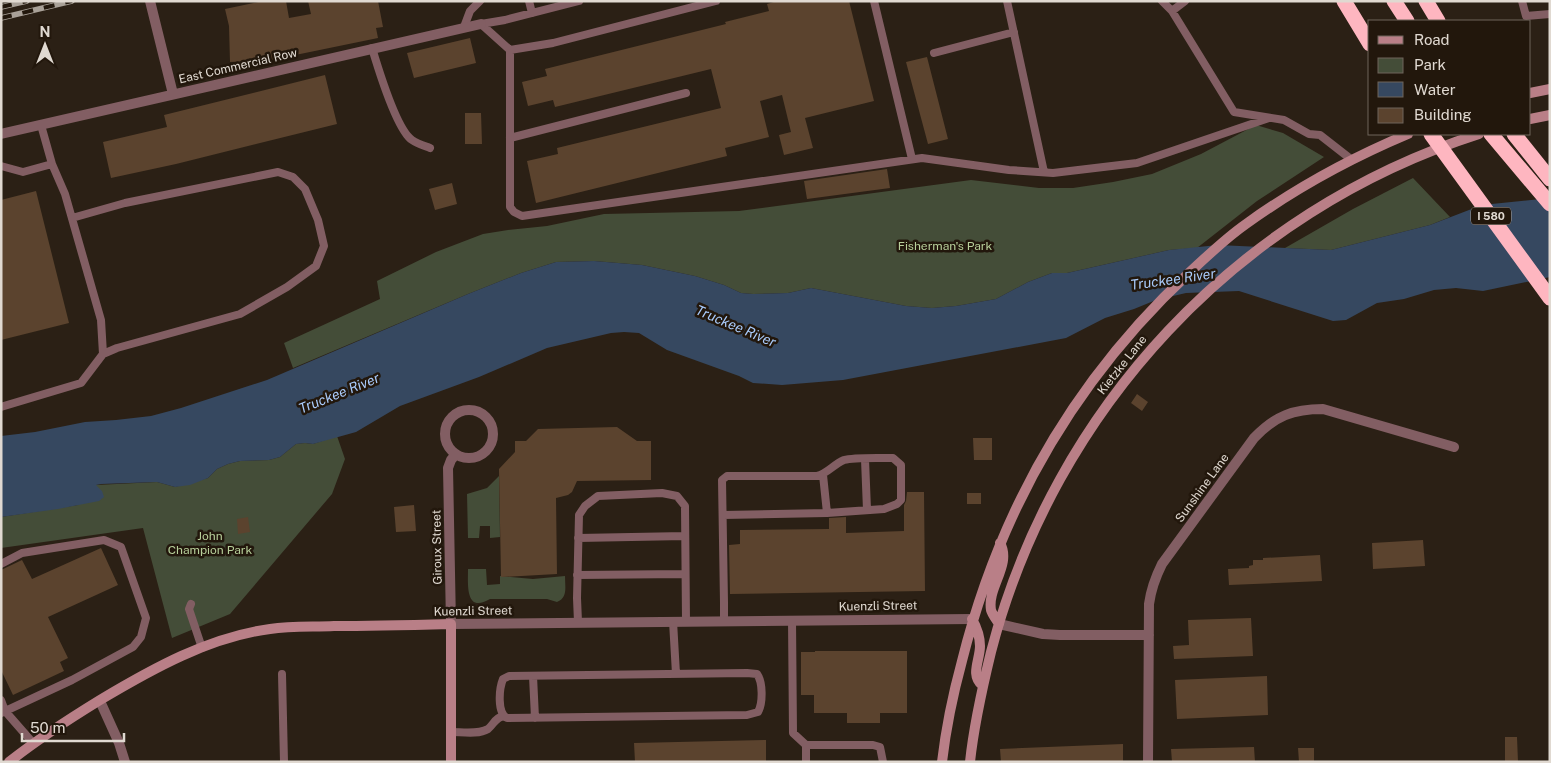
<svg xmlns="http://www.w3.org/2000/svg" width="1551" height="763" viewBox="0 0 1551 763" font-family="'Public Sans',sans-serif">
<style>
.green{fill:#444d38}
.water{fill:#364860}
.building{fill:#5b432e}
.lines{fill:none;stroke-linecap:round;stroke-linejoin:round}
.lane{stroke:#825e63;stroke-width:8}
.street{stroke:#825e63;stroke-width:10}
.secondary{stroke:#b97f87;stroke-width:10}
.highway{stroke:#feb6c0;stroke-width:15}
.rail-casing{stroke:#a9a198;stroke-width:5.5}
.rail{stroke:#22170c;stroke-width:4;stroke-dasharray:11;stroke-linecap:butt}
.highway-bridge{stroke:#feb6c0;stroke-width:15}
.labels{text-anchor:middle;dominant-baseline:central;stroke-width:5;stroke-linejoin:round;paint-order:stroke}
.shield{fill:#22170c;stroke:#a79f96;stroke-width:1}
.shield-label{font-size:11px;font-weight:bold;fill:#e0d9d1}
.street-label{font-size:12px;fill:#e0d9d1;stroke:#22170c}
.park-label{font-size:12px;fill:#b7cf9a;stroke:#22170c}
.water-label{font-size:14px;font-style:italic;fill:#a9cbfb;stroke:#22170c}
</style>
<rect width="100%" height="100%" fill="#2b2015"/>
<!-- green -->
<path class="green" d="M1256 125 1283 133 1324 157 1257 201 1197 248 1169 250 1067 273H1052L1028 282 996 299 956 306 932 308 906 306 811 288 788 293 753 294 741 293 724 285 695 276 642 265 594 261 556 262 521 273 468 294 293 368 284 343 380 299 377 281 436 252 483 234 508 230 547 226 604 214 739 211 971 180 1039 188H1073L1113 182 1152 174 1201 154Z
M1413 178 1450 217 1430 225 1331 250 1285 248 1353 209Z
M337 436 345 459 332 494 230 614 172 638 143 528 1 548V517L78 505 96 485 157 482 175 487 208 478 217 469 228 464 240 461 269 460 280 457 296 444 305 443 313 444Z
M499 476 500 537 490 538V526H480L479 538H468L467 494 487 488Z
M468 569H486L487 585 500 584V576L533 579 565 576C565 587 568 598 557 602L547 599H490C465 614 468 584 468 569Z"/>
<!-- water -->
<path class="water" d="M1550 198V277L1483 291 1456 288 1434 290 1404 299 1377 303 1346 320 1333 321 1239 291 1186 293 1156 300 1134 309 1105 318 1066 338 843 380 782 385 753 383 739 376 667 350 639 333 624 332 611 333 547 348 479 377 400 406 356 432 313 444 305 443 296 444 280 457 269 460 240 461 228 464 217 469 208 478 190 485 175 487 157 482 101 484 96 485 102 491 104 497 99 501 58 509 1 517V436L35 432 85 422 116 420 151 416 181 408 267 380 468 294 521 273 556 262 594 261 642 265 695 276 724 285 741 293 753 294 788 293 811 288 906 306 932 308 956 306 996 299 1028 282 1052 273H1067L1169 250 1218 245 1331 250 1430 225 1482 205Z"/>
<!-- building -->
<path class="building" d="M263 1H286L289 18 311 14 308 1H378L383 27 376 28 378 38 271 60 230 62 229 26 225 9Z
M777 1H849L874 101 805 118 813 148 784 155 779 135 791 132 782 95 760 101 769 137 725 148 727 156 536 203 527 161 558 154 557 148 721 108 711 69 555 107 553 100 528 106 522 82 547 76 545 69 726 24 725 22 769 11 767 4Z
M470 38 476 63 414 78 407 53Z
M927 57 948 139 928 144 906 62Z
M325 75 337 124 176 164 111 178 103 142 167 127 164 115Z
M465 113H481L482 144H465Z
M887 169 890 188 807 199 804 181Z
M452 183 457 204 435 210 429 189Z
M36 191 69 323 1 340V200Z
M1137 394 1148 402 1142 411 1131 403Z
M617 427 637 441H651V480L577 481 572 492 568 495 556 498 557 574 501 577 499 469 515 452V441H526L538 429Z
M973 438H992V460H974Z
M907 492H924L925 591 730 594 729 545 740 544V530L829 529V518L846 517V533L904 531V505L906 501Z
M967 493H981V504H967Z
M414 505 416 531 396 532 394 507Z
M248 517 250 532 238 534 237 519Z
M1423 540 1425 566 1373 569 1372 543Z
M101 548 118 585 48 617 68 658 60 662 64 671 13 695 1 670V570L22 560 32 579Z
M1320 555 1322 581 1229 585 1228 569 1249 568V566L1253 565V560H1263V558Z
M1251 618 1253 656 1174 659 1173 646 1189 645 1188 620Z
M815 651H907V713H880V723H847V713H814V695H801V652H815Z
M1267 676 1268 715 1177 719 1175 680Z
M1505 737H1517L1518 762H1505Z
M766 740V762H635L634 743Z
M1123 744V762H1001L1000 749Z
M1254 747 1255 762H1172L1171 749Z
M1298 748H1314V762H1299Z"/>
<g class="lines">
<!-- lane -->
<path class="lane" d="M529 1 532 13
M874 1 912 159
M1007 1 1044 172
M1162 1 1172 11 1234 112 1284 120 1309 134 1320 135 1352 160
M1522 1 1526 16 1550 14
M1172 11 1185 1
M481 24 510 50V207L514 212 522 216 922 158 1009 170 1053 173 1137 163 1269 118
M481 24 505 20 579 1
M464 27 470 11 480 1
M372 48C378 68 397 130 412 140 418 144 425 146 430 148
M510 50 553 43 716 1
M934 53 1014 32
M510 138 686 93
M52 164 65 194 101 320 103 354
M1 166 23 172 52 164 41 125
M1 407 81 383 103 354 117 348 240 314 287 287 316 266 324 246 318 220 305 189 293 177 278 172 125 203 72 218
M865 459 867 510
M823 475 827 513
M723 515 827 513 884 509 897 504 901 500V465L893 458C881 458 854 457 844 460 834 464 827 474 817 476H727L722 480 724 602V621
M578 538 685 536
M1 564 22 553 104 540 121 547 146 618 141 637 133 647 72 680 1 713
M577 575 685 574
M191 604 189 609 202 648
M792 620 793 733 806 745H873L880 747 883 762
M673 621 676 674
M578 622 577 598 579 515 585 506 598 496 662 493 677 496 685 506 686 621
M747 673 757 674C763 682 763 703 758 712L747 715 507 718C497 713 499 689 503 679L509 676Z
M282 674 284 762
M533 676 535 718
M1 700 5 711 33 743
M451 732C462 732 478 735 488 729 494 724 495 718 503 716
M806 745V762"/>
<!-- street -->
<path class="street" d="M150 1 173 94
M1 134 481 24
M445 434a24 24 0 1 1 48 0a24 24 0 1 1-48 0Z
M456 454 451 460 448 468 451 624 972 619
M999 624 1043 634 1060 635H1149
M100 701 119 743 125 762
M1148 762 1149 604C1151 589 1155 578 1162 564L1254 438C1275 416 1293 409 1323 409L1454 447"/>
<!-- secondary -->
<path class="secondary" d="M1530 93 1550 89
M1530 119 1550 115
M972 619C977 628 980 636 980 646 980 660 970 675 982 685
M999 624C996 619 992 614 991 610 987 587 1012 565 1000 543
M9 762C38 739 69 719 100 700 152 669 209 637 270 629 291 626 313 627 334 626 373 626 412 625 451 624V762
M942 762C946 728 953 694 962 661 1000 509 1075 379 1190 272 1208 255 1226 238 1246 224 1296 188 1351 158 1408 134
M970 762C974 724 982 689 991 652 1054 409 1238 211 1479 134"/>
<!-- highway -->
<path class="highway" d="M1344 1 1370 44
M1394 1 1407 21
M1426 1 1438 21
M1491 134 1550 204
M1514 134 1550 179"/>
<defs>
<path id="rail" d="M1 7 27 1
M1 18 72 1"/>
</defs>
<!-- rail casing -->
<use href="#rail" class="rail-casing"/>
<!-- rail -->
<use href="#rail" class="rail"/>
<!-- highway-bridge -->
<path class="highway-bridge" d="M1431 134 1550 298"/>
</g>
<g class="labels">
<!-- shield labels -->
<rect class="shield" x="1471" y="207.5" width="40" height="17" rx="4"/>
<g class="shield-label">
<text x="1491" y="216">I 580</text>
</g>
<!-- street labels -->
<g class="street-label">
<text transform="translate(238 66) rotate(-13)">East Commercial Row</text>
<text transform="translate(1122 365) rotate(-52)">Kietzke Lane</text>
<text transform="translate(1202 488) rotate(-54)">Sunshine Lane</text>
<text transform="translate(437 547) rotate(-91)">Giroux Street</text>
<text transform="translate(878 606) rotate(-1)">Kuenzli Street</text>
<text transform="translate(473 611) rotate(-1)">Kuenzli Street</text>
</g>
<!-- park labels -->
<g class="park-label">
<text x="945" y="246">Fisherman's Park</text>
<text x="210" y="536">John<tspan x="210" dy="14">Champion Park</tspan></text>
</g>
<!-- water labels -->
<g class="water-label">
<text transform="translate(1173 279) rotate(-8)">Truckee River</text>
<text transform="translate(736 326) rotate(23)">Truckee River</text>
<text transform="translate(339 393) rotate(-22)">Truckee River</text>
</g>
</g>
<!-- border -->
<rect width="1551" height="763" fill="none" stroke="#e0d9d1" stroke-width="5"/>
<!-- legend -->
<rect x="1368" y="20" width="162" height="115" fill="#22170c" stroke="#6e655b"/>
<rect x="1378" y="36" width="25" height="8" fill="#b97f87" stroke="#6e655b"/>
<text x="1414" y="45" font-size="15" fill="#e0d9d1">Road</text>
<rect x="1378" y="58" width="25" height="15" fill="#444d38" stroke="#6e655b"/>
<text x="1414" y="70" font-size="15" fill="#e0d9d1">Park</text>
<rect x="1378" y="82" width="25" height="15" fill="#364860" stroke="#6e655b"/>
<text x="1414" y="95" font-size="15" fill="#e0d9d1">Water</text>
<rect x="1378" y="108" width="25" height="15" fill="#5b432e" stroke="#6e655b"/>
<text x="1414" y="120" font-size="15" fill="#e0d9d1">Building</text>
<!-- north arrow -->
<g transform="translate(45 45)" stroke="#22170c" stroke-width="4" paint-order="stroke">
<path d="M0-4L9 19L0 12L-9 19Z" fill="#e0d9d1"/>
<text y="-8" font-size="14" font-weight="bold" text-anchor="middle" fill="#e0d9d1">N</text>
</g>
<!-- scale -->
<path d="M22 733v8h102v-8" fill="none" stroke="#e0d9d1" stroke-width="2.5"/>
<text x="30" y="733" font-size="15" fill="#e0d9d1" stroke="#22170c" stroke-width="4" paint-order="stroke">50 m</text>
</svg>
